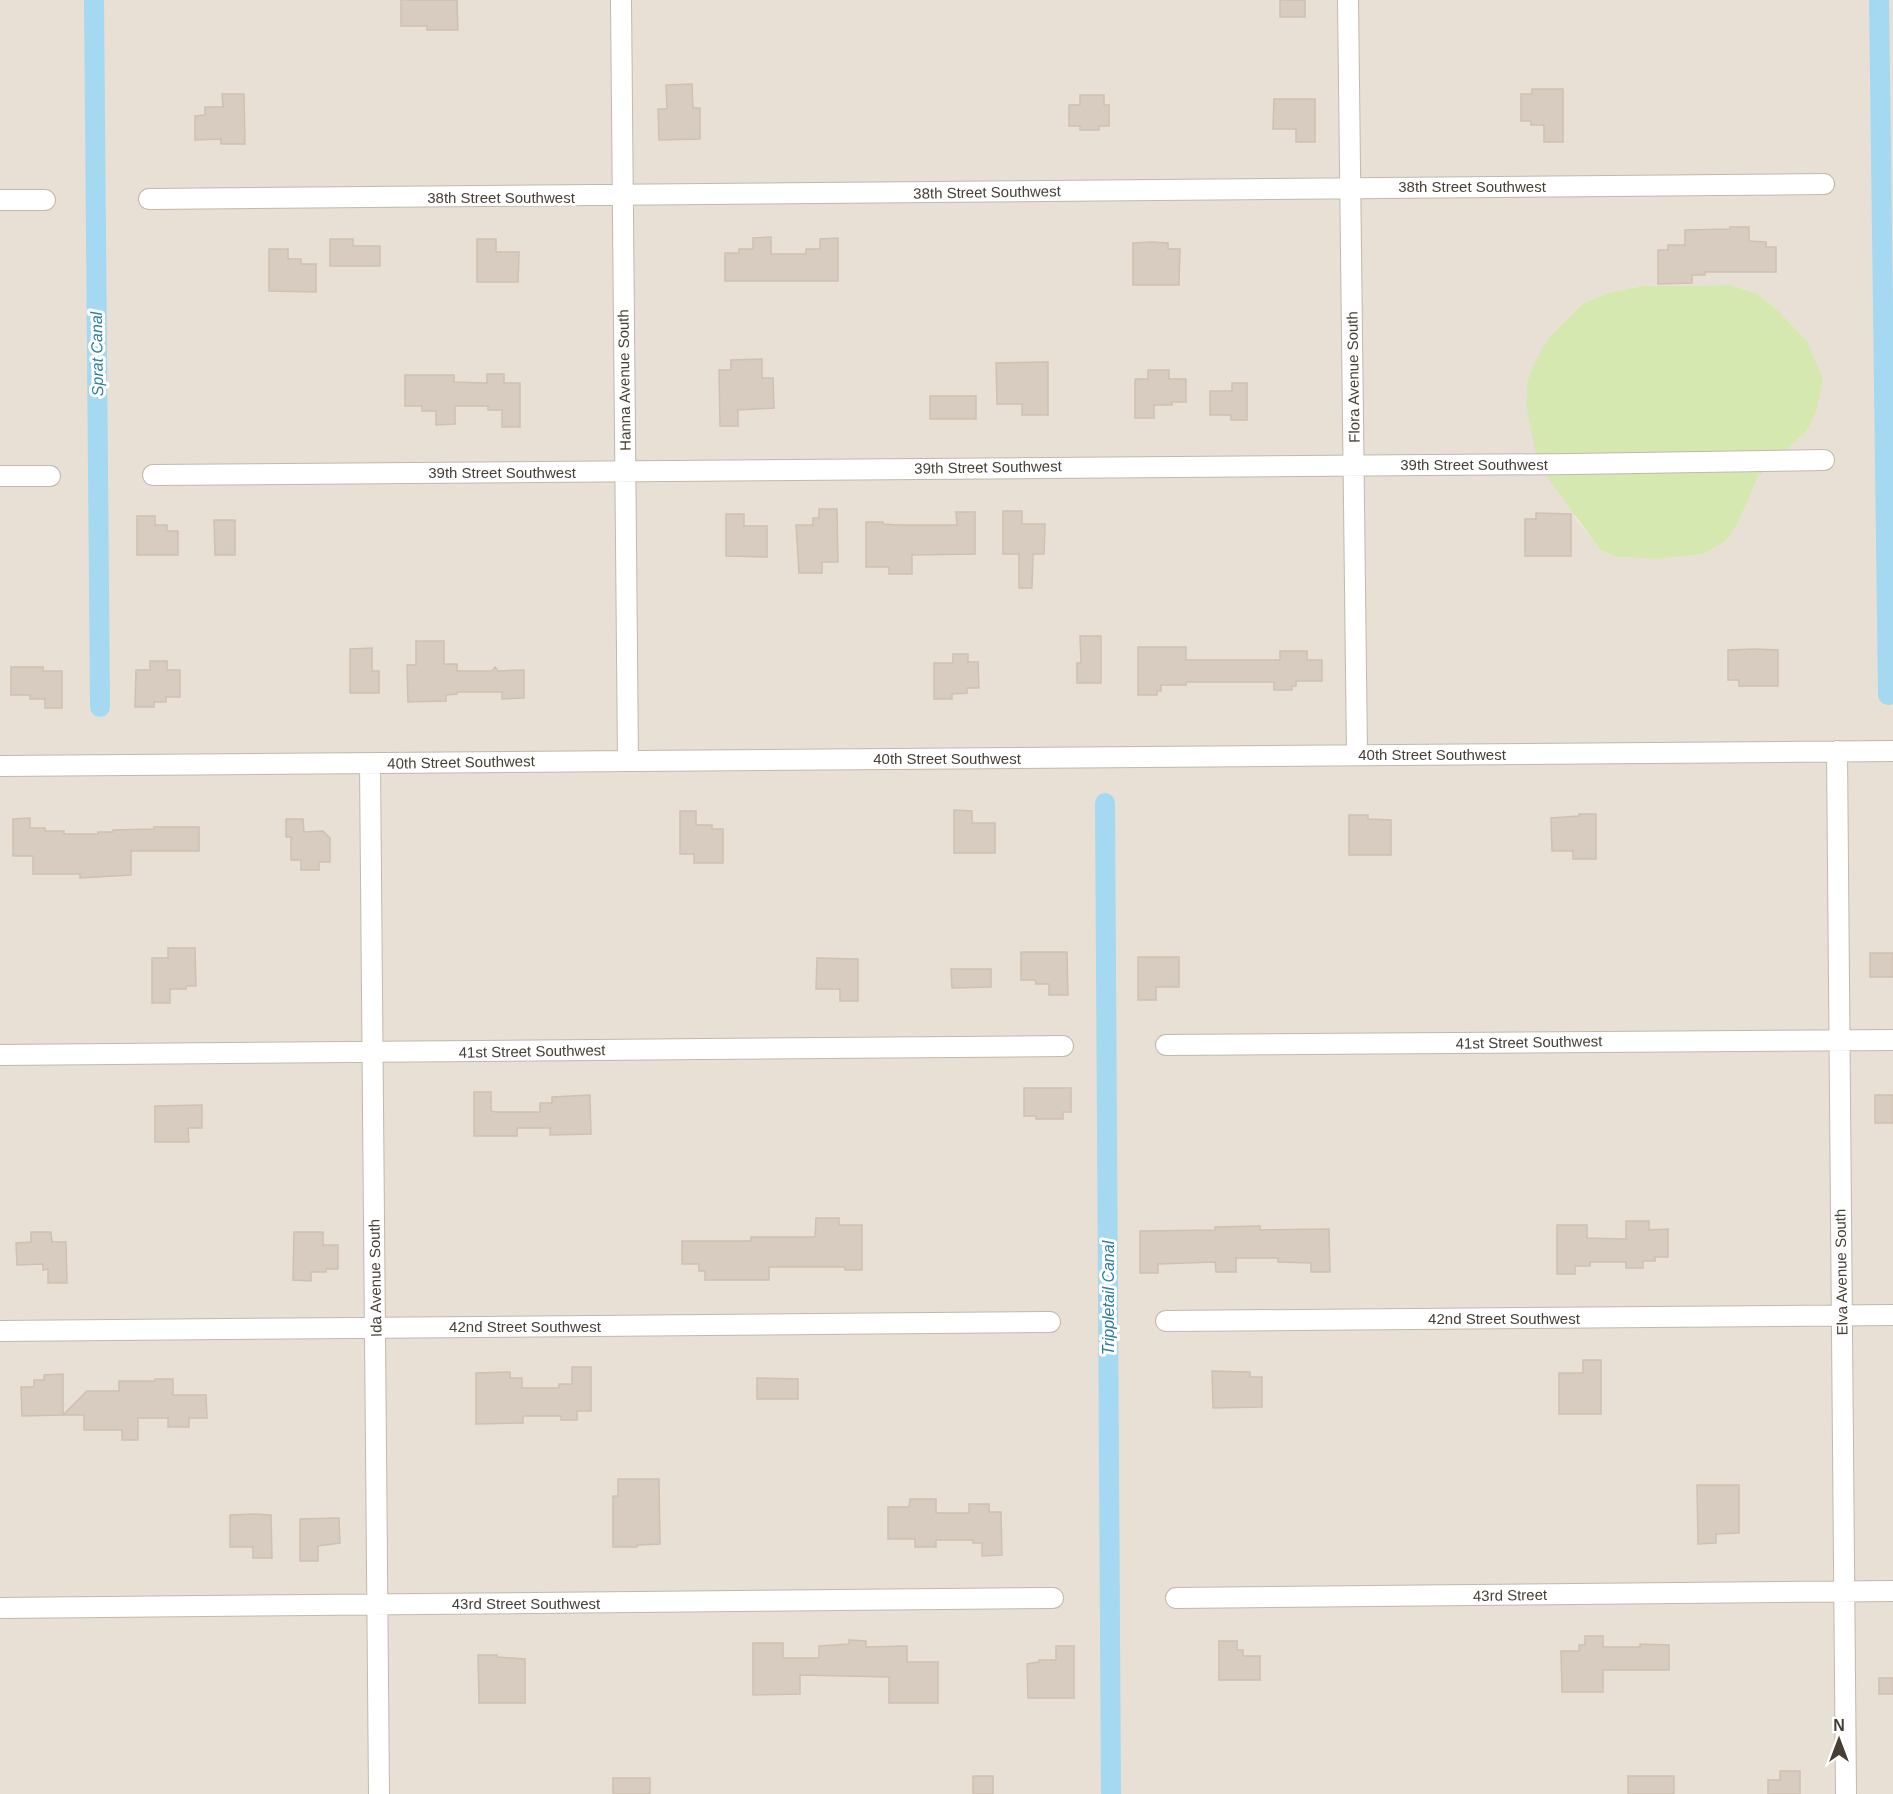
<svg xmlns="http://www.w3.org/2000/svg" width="1893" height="1794" viewBox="0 0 1893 1794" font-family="Arial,sans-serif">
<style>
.residential{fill:#e8e0d5;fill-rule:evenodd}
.green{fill:#d5e8b0}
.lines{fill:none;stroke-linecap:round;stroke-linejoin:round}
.canal{stroke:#a4d9f1;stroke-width:20}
.building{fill:#d8ccc0;stroke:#d0c0b0;stroke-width:1.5}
.street-casing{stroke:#c2b8ad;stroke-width:22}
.street{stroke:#fff;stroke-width:20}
.labels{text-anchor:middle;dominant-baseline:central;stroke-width:6;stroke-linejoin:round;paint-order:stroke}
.street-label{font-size:15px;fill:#473f36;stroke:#fff}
.water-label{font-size:16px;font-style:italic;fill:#2c7da3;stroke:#fff}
</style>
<rect width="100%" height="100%" fill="#f4efe7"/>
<!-- residential -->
<path class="residential" d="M0 0H1893V1794H0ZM1731 285 1758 294 1775 308 1774 461 1758 477 1738 523 1726 541 1704 554 1657 559 1616 557 1600 550 1575 517 1550 336 1582 304 1607 293 1641 286Z"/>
<!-- green -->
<path class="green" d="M1731 285 1758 294 1775 308 1807 341 1823 380 1816 412 1807 430 1758 477 1738 523 1726 541 1704 554 1657 559 1616 557 1600 550 1538 464 1526 405 1528 380 1536 360 1550 336 1582 304 1607 293 1641 286Z"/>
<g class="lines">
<!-- canal -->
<path class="canal" d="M94 0 100 707
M1879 0 1888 695
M1105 803 1111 1794"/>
</g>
<!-- building -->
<path class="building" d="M401 0H457L458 30H427V26H401Z
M1280 0H1305V17H1280Z
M692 84 693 108H700V139L659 140 658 109H667L666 85Z
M1532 89H1563V142H1544V125H1531V121H1521V94H1532Z
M222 94H244L245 144H221V139L195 140V116L205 115V107H223Z
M1080 95H1104V105H1109V126H1099V130H1080V126H1069V105H1080Z
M1274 99H1315V142H1296V129H1273Z
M1730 227H1749V241L1766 242V247H1776V272H1705V275H1692V283L1658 284V250H1668V245H1685V230L1730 229Z
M771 237V254H806V249H820V239L838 238V281H725V253H739V249H753V238Z
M330 239H353V246H380V266H330Z
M477 239H496V252H519L518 282H477Z
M1152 242 1168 243V249H1180L1179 285H1133V243Z
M269 249H288V259H301V264H316V292L269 291Z
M762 359V378H773L774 408 738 410V426H720L719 370H731V360Z
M1048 362V415H1022V404H997L996 363Z
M1148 370H1169V379H1186V402H1172V405H1154V418H1135V379H1148Z
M487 374H504V383H520V427H502V410H488V406H455V424L436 425V411H422V406H405V375H454V382L487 383Z
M1232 383H1247V420H1231V415H1210V391H1232Z
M930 396H976V419H930Z
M819 509H837L838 562H822V573H799L796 525H813V518H819Z
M1003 511H1022V524H1045L1044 554H1033L1032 588H1019V554H1003Z
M956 512H975V554L912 555V574H889V567H866V522H883V524L898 525H957Z
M1536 513 1571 514V556H1525V519H1536Z
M726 514H744V526H767V557L726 556Z
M137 516H155V525H167V531H178V555H137Z
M214 520H235V555H215Z
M1080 636H1101V683H1077V663H1081Z
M416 641H444V664H457V671H492L495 667 498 671 524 670V698L502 699V692H457V694L446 695V701L408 702 407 665H416Z
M1138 647H1186V660H1280V651H1307V660H1322V681H1296V686H1292V690H1274V682H1186V685H1161V691H1157V695H1138Z
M372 648V671H379V693H350V649Z
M1755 649 1778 650V686H1739V680H1728V650Z
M953 654H968V662H978L979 688H967V693L952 694V699H934V663H953Z
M150 661H167V670H180V697H166V702H154V707H135L136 670H150Z
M11 667H43V671H62V708H45V699H30V695H11Z
M954 810 972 811V823H995V853H954Z
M680 811H696V825H712V829H723V863H694V854H680Z
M1579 814H1596V859H1573V851H1552L1551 818 1579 816Z
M1349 815H1368V819L1391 820V855H1349Z
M30 818V828H45V831H64V834H98V832H113V830L154 829V827H199V851H131V875L80 878V874H33V856H13V819Z
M286 819H303L304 832 323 831 330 838V862H319V870H301V860H291V837H286Z
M168 948H195L196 986H186V989H170V1003H152V958H168Z
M1021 952H1067L1068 995H1049V984H1036L1035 980H1021Z
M1870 953H1893V977H1870Z
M1138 957H1179V987H1156V1000H1138Z
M817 958 858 959V1001H840V989H816Z
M951 969H991V987L952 988Z
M1024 1088H1071V1112H1063V1119H1036V1116H1024Z
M474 1092H491V1111L496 1112H540V1103H552V1097L590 1095 591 1134 550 1135V1128H517V1136H474Z
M1875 1095H1893V1123H1875Z
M202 1105V1128H188L189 1142H155V1106Z
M816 1218H839V1225H862V1270H845V1267H769V1280H705V1271H699V1264H682V1241H751V1237H815Z
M1626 1221H1649V1230L1668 1229V1257H1655V1261H1643V1268H1626V1262H1590V1266H1575V1274H1557V1225H1587V1238L1626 1239Z
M1260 1226V1230L1329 1229 1330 1272H1311V1263L1278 1262V1258H1236V1272H1216L1215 1262 1158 1264V1273H1140V1231L1215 1230V1227Z
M31 1232H51L52 1242H66L67 1283H48V1269L43 1270V1264L17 1265 16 1243 31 1242Z
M294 1232H323V1245H338V1269H326V1272H311V1281L293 1280Z
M1583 1360H1601V1414H1559V1373H1583Z
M572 1367H591V1411H577V1420H561V1416H523V1423L476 1424V1373L510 1372V1378H522V1388H559V1384H572Z
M1212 1371 1250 1372V1377H1262V1407L1213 1408Z
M63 1374V1415L22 1416 21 1387H34V1380H44V1375Z
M757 1378 798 1379V1399H757Z
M155 1379H173V1395H206L207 1418H189V1427H168V1418H138V1440H122V1430H84V1415H63L87 1391H119V1381H155Z
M618 1479H659L660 1544 637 1545V1547H613V1496H618Z
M1697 1485H1739V1533L1716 1534V1543L1698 1544Z
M910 1499H936V1513H969V1504H989V1512H1001L1002 1555 982 1556V1543H973V1540H936V1547H915V1539H888V1507H909Z
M255 1514 271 1515 272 1558H253V1547H230V1515Z
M339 1518 340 1543 318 1546V1561H300V1519Z
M1585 1636H1603V1647H1640V1644L1669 1645V1670H1603V1692H1562L1561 1651H1579V1645H1585Z
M849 1640 866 1641V1647L907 1646V1662H938V1703H889V1677L800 1675V1694L753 1695V1643H783V1658H819V1646L849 1644Z
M1219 1641H1237V1650H1243V1656H1260V1680H1219Z
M1056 1646H1074V1698H1028L1027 1664 1039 1662V1660H1056Z
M478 1655H497V1657L525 1659V1703H479Z
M1879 1678H1893V1694H1879Z
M1780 1771H1800V1794H1768V1780H1780Z
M973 1776H993V1794H973Z
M1628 1776H1674V1794H1628Z
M613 1778H650V1794H613Z"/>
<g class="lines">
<defs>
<path id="street" d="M621 0 628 760
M1348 0 1357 755
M149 199 1824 184
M0 200H45
M153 475 1574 464 1824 460
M0 476H50
M1837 751 1846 1794
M370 763 379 1794
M0 766 1893 751
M1166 1045 1893 1040
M0 1055 1063 1046
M1166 1321 1893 1315
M0 1331 1050 1322
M1176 1598 1893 1591
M0 1608 1053 1598"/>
</defs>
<!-- street casing -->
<use href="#street" class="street-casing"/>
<!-- street -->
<use href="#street" class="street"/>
</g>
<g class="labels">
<!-- street labels -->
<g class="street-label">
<text x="1472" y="186">38th Street Southwest</text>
<text transform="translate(987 192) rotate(-1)">38th Street Southwest</text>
<text x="501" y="197">38th Street Southwest</text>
<text transform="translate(1353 377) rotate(-91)">Flora Avenue South</text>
<text transform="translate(624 380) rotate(-91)">Hanna Avenue South</text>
<text x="1474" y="464">39th Street Southwest</text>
<text transform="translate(988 467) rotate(-1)">39th Street Southwest</text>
<text x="502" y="472">39th Street Southwest</text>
<text x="1432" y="754">40th Street Southwest</text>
<text x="947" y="758">40th Street Southwest</text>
<text transform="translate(461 762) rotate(-1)">40th Street Southwest</text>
<text transform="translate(1529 1042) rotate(-1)">41st Street Southwest</text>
<text transform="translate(532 1051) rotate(-1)">41st Street Southwest</text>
<text transform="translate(1841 1272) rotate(-91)">Elva Avenue South</text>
<text transform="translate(375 1278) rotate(-91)">Ida Avenue South</text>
<text x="1504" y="1318">42nd Street Southwest</text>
<text x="525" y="1326">42nd Street Southwest</text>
<text transform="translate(1510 1595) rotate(-1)">43rd Street</text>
<text x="526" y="1603">43rd Street Southwest</text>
</g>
<!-- water labels -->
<g class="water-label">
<text transform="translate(97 354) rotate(-91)">Sprat Canal</text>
<text transform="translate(1108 1298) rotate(-90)">Trippletail Canal</text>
</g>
</g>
<!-- north arrow -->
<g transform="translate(1839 1740)" stroke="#ffffff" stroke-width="4.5" paint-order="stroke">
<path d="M0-4.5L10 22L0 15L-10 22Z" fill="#473f36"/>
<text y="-9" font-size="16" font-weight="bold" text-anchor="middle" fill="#473f36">N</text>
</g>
</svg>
